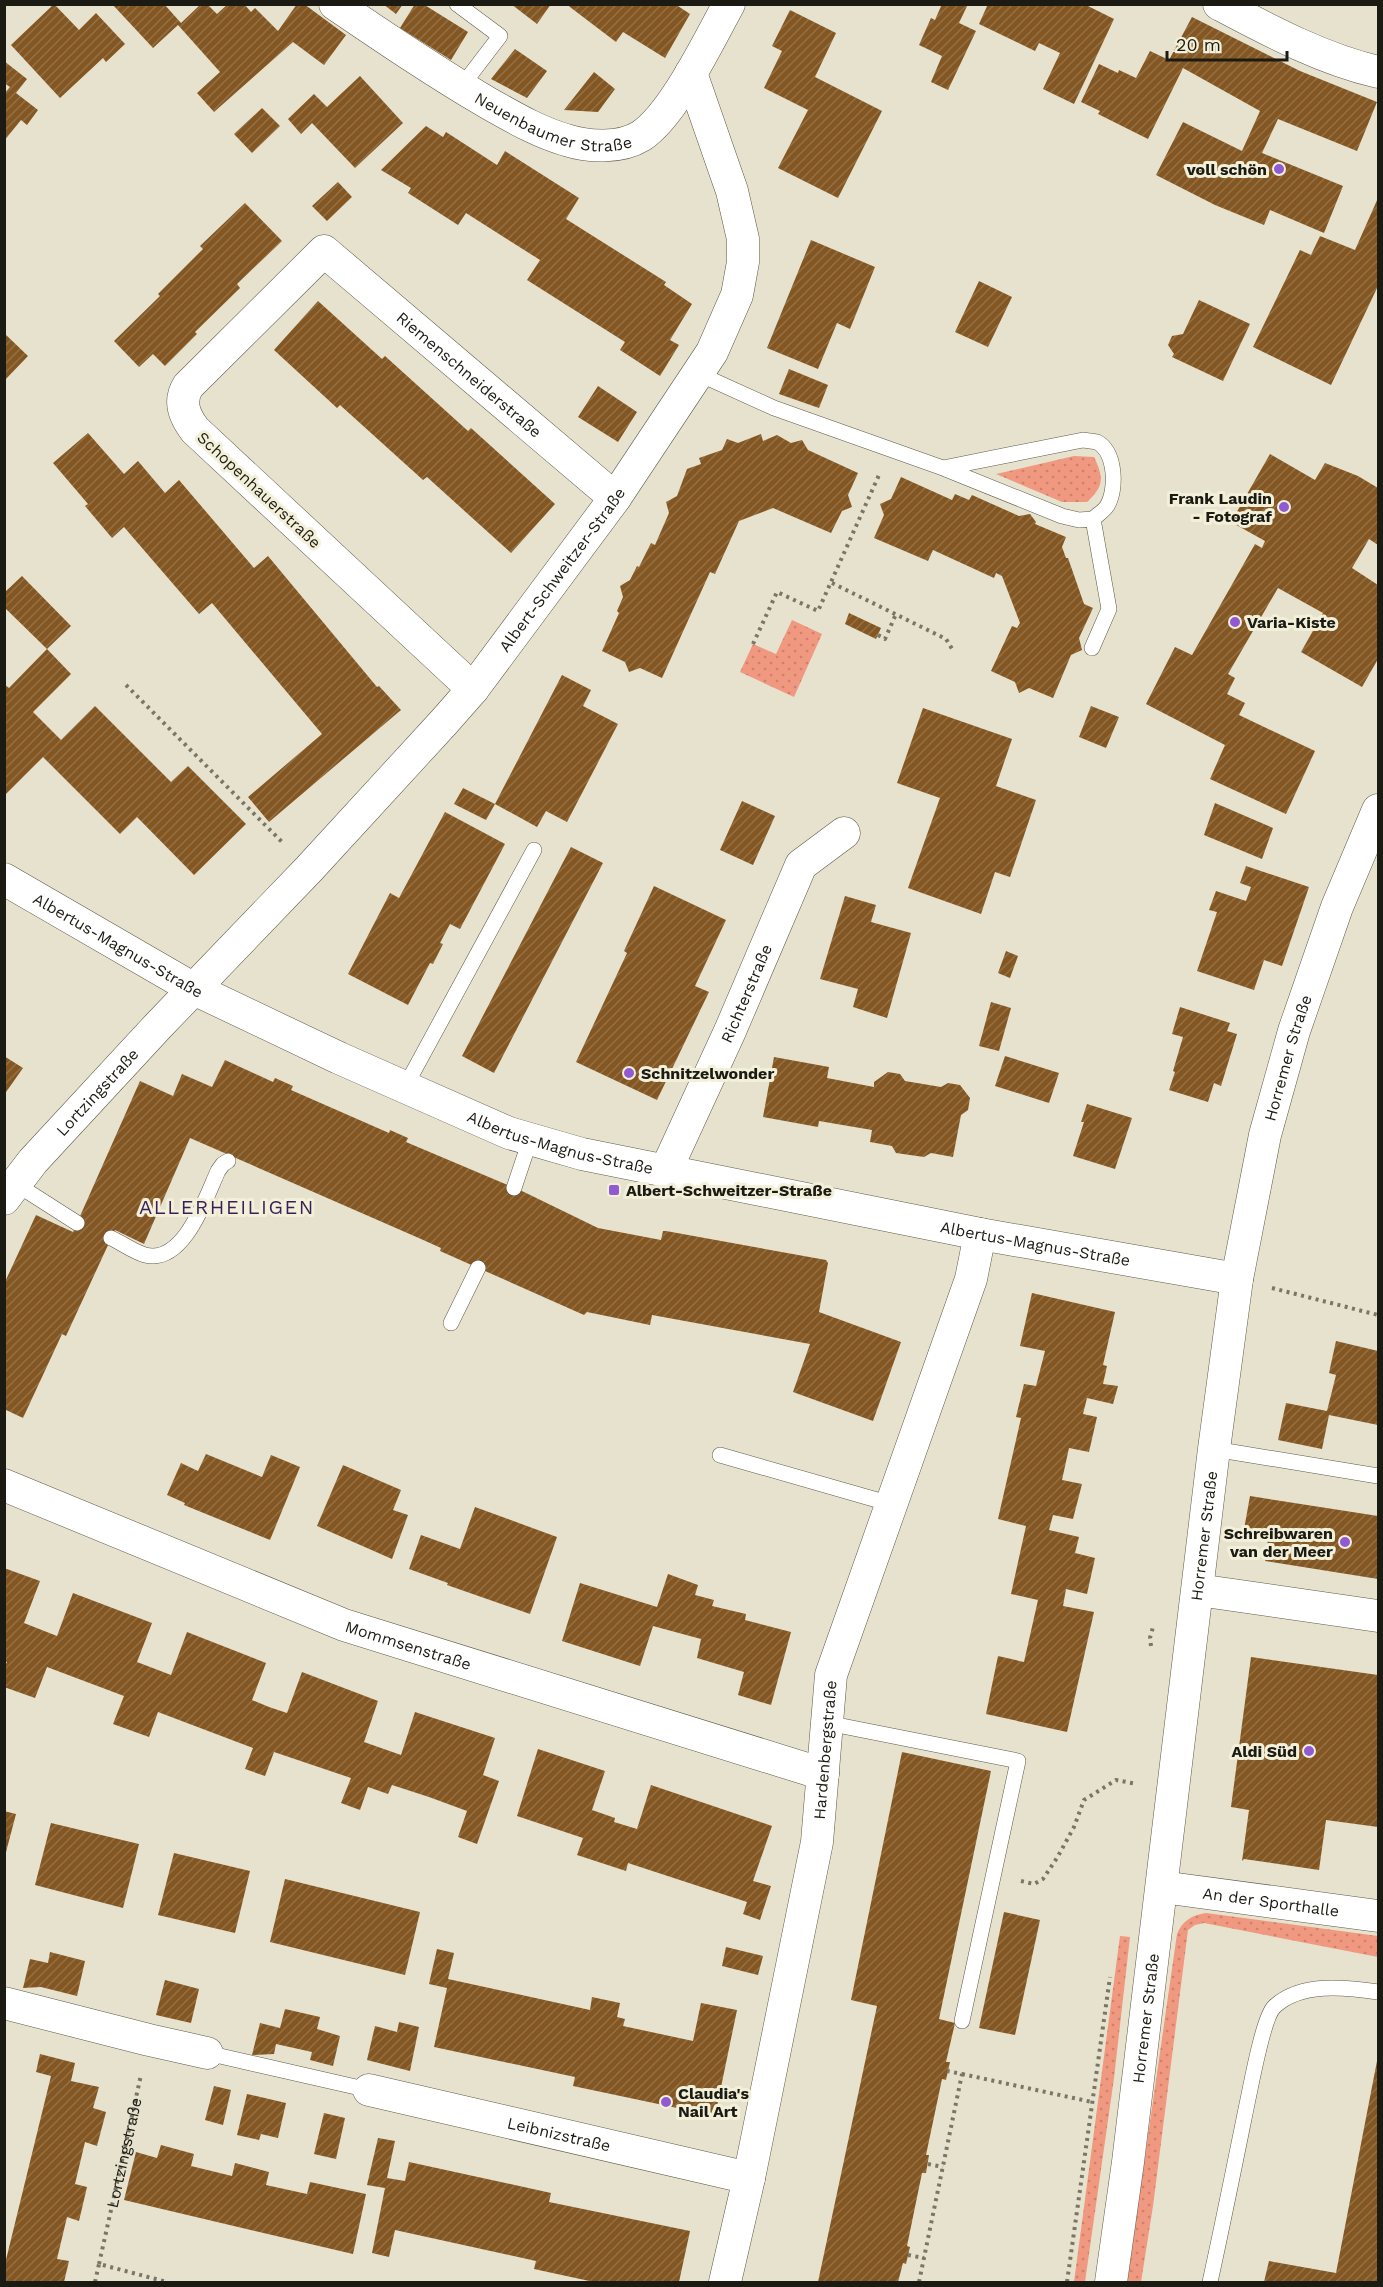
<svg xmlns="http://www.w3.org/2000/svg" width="1383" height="2287" viewBox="0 0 1383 2287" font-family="'Work Sans',sans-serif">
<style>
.grass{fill:url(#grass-dots)}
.building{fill:url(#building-hatch)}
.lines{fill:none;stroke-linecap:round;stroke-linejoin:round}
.service-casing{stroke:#5e5a48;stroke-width:16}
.minor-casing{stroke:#5e5a48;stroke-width:33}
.path{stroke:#797668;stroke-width:4;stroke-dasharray:3 4.5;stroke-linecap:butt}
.service{stroke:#fff;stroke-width:15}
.minor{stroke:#fff;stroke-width:32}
.poi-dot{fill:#915ad2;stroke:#f3f0da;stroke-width:2}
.labels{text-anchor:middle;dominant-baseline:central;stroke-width:6;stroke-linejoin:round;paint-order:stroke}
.street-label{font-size:16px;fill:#1c1b13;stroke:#f3f0da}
.poi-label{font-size:16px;font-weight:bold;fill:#1c1b13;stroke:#f3f0da;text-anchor:end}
.quarter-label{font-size:20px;letter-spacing:1.5px;fill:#391e57;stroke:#f3f0da}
</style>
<defs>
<pattern id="grass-dots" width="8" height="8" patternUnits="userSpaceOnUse" patternTransform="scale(1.5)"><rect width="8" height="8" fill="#f09880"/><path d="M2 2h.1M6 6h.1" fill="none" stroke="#cd826e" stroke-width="1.8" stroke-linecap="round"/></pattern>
<pattern id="building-hatch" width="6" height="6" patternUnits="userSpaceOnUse" patternTransform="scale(1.5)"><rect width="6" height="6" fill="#845722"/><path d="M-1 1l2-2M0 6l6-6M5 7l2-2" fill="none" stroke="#927048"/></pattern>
</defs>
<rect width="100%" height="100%" fill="#e6e2cd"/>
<!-- grass -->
<path class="grass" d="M1074 456 1094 457C1104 478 1104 486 1087 502H1062L996 474Z
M792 620 822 634 794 697 740 672 753 644 776 654Z
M1206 1913 1378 1936V1957L1204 1923 1195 1925 1188 1930 1153 2206 1141 2282H1127L1177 1934C1182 1921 1192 1915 1206 1913Z
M1120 1936 1130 1937 1114 2078 1085 2282H1074Z"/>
<!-- building -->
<path class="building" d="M54 4 79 30 96 13 125 44 106 62 103 58 60 98 11 45Z
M112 4H164L181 23 201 4H207L217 14 228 4H244L251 12 255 8 278 31 297 4H304L346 35 324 65 293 42 214 112 197 93 220 72 178 25 153 48Z
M383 4H403L396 14Z
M415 4H423L468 32 451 60 400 28Z
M511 4H551L537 24Z
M566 4H675L690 14 665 58 623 32 616 42Z
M942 4H968L959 23 976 31 948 90 931 82 942 56 919 45 931 18 935 20Z
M988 4H1084L1114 19 1074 104 1043 89 1060 53 1039 43 1035 51 979 24Z
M790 10 836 33 815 77 882 111 838 198 778 168 808 110 764 88 782 51 772 46Z
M1192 17 1300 71 1377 102 1357 151 1278 119 1262 153 1343 186 1324 233 1270 210 1264 225 1215 205 1156 175 1183 122 1242 151 1260 111 1183 68 1148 139 1098 114 1100 111 1081 102 1099 64 1118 73 1119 70 1136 78 1150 51 1169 60Z
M515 49 547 71 527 98 491 79Z
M4 61 27 79 16 93 38 110 27 125 21 120 4 141V94L10 87 4 83Z
M594 72 615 89 598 112 564 110Z
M360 76 403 123 355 168 312 123 301 134 288 119 314 94 327 107Z
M262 108 280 126 252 153 234 134Z
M426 126 443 137 446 132 497 165 505 151 579 198 566 219 666 282 664 285 692 304 670 340 679 345 660 376 620 350 625 342 527 280 540 260 466 213 458 225 408 193 411 188 381 170Z
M338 182 352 197 327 221 312 206Z
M1378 198V286L1331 385 1253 347 1300 250 1311 255 1320 236 1355 250Z
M245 203 282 241 237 284 240 288 195 332 197 334 165 366 153 354 139 367 114 341 160 296 158 294 203 249 200 246Z
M811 240 875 267 850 329 837 323 818 369 767 348Z
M979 281 1012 297 988 347 955 332Z
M1199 300 1250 324 1223 381 1172 357 1174 354 1168 345 1172 336 1183 334Z
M318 301 382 359 385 356 468 431 471 428 555 504 511 553 427 477 423 480 340 405 337 408 274 350Z
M4 333 28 356 4 381Z
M789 369 828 385 819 408 779 394Z
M598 386 637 412 618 442 578 417Z
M88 433 124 474 138 461 165 493 179 480 254 568 268 556 377 687 379 686 401 710 269 822 248 797 322 734 212 603 199 614 124 527 112 538 85 506 88 504 53 463Z
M761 434 763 441 777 435 791 443 802 440 808 450 858 473 848 495 852 507 842 511 831 533 773 508 739 521 715 574 710 572 662 678 640 668 629 672 625 662 602 651 619 613 617 611 623 597 620 586 630 580 637 566 639 567 651 543 655 545 669 513 666 502 677 496 687 469 701 464 699 458 722 450 727 439 738 443Z
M1270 454 1315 480 1325 463 1358 476 1378 488V545L1369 539 1352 568 1378 585V659L1362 687 1301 652 1323 613 1278 588 1228 674 1235 678 1227 694 1245 703 1239 715 1315 751 1286 814 1210 779 1225 745 1146 704 1175 647 1192 655 1255 544 1262 548 1265 541 1231 522Z
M901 477 952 500 955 494 969 500 972 495 1019 516 1030 514 1036 522 1035 524 1066 537 1062 547 1066 558H1068L1084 604 1093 608 1079 638 1082 650 1071 655 1053 698 1029 688 1019 693 1015 682 991 671 1012 626 1017 628 1020 623 1002 576 996 573 994 578 933 550 928 561 874 538 884 515 880 504 891 499Z
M22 576 71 626 47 649 4 607V593Z
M849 613 881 628 876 639 845 624Z
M47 649 71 674 33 712 61 740 95 706 171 782 188 766 246 824 194 875 137 817 120 834 43 757 6 794 4 793V684L9 688Z
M562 675 591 690 583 706 618 724 567 822 546 811 537 827 495 804 486 820 454 804 463 788 495 804Z
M1091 706 1119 717 1106 748 1079 737Z
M923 708 1012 739 996 786 1036 800 1010 877 995 872 981 914 908 888 940 798 897 783Z
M742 801 775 816 753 865 720 850Z
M1215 803 1273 828 1262 859 1204 835Z
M445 812 505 844 460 929 450 924 440 943 443 944 433 964 430 963 408 1005 348 974 390 893 399 898Z
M571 847 603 863 494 1073 462 1056Z
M1246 866 1309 887 1282 966 1264 960 1254 990 1197 971 1217 912 1209 910 1216 891 1246 901 1251 887 1240 883Z
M654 886 726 920 695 986 709 992 657 1100 576 1062 627 953 624 951Z
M845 896 876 905 871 922 911 933 887 1018 853 1007 858 989 820 979Z
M1006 951 1018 956 1010 978 998 973Z
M991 1002 1011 1008 999 1051 979 1046Z
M1180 1007 1230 1023 1227 1031 1237 1034 1221 1086 1214 1083 1208 1102 1169 1090 1175 1072 1173 1071 1183 1037 1172 1034Z
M4 1056 23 1068 4 1095Z
M1005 1056 1059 1073 1049 1103 995 1086Z
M774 1057 829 1067 827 1078 874 1087V1082L888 1072 900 1074 905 1081 941 1087 948 1083 960 1085 970 1098 968 1110 961 1115 953 1157 931 1153 924 1157 896 1153 892 1146 870 1142 872 1130 819 1121 818 1127 763 1117Z
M225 1060 273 1082 275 1078 293 1086 291 1090 389 1133 390 1130 408 1138 406 1142 524 1192 598 1228 661 1240 663 1231H666L826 1260 828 1263 819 1312 901 1342 873 1421 793 1392 810 1344 652 1315 650 1325 587 1312 584 1315 440 1251 441 1248 421 1239 190 1138 144 1244 115 1230 66 1336 62 1334 23 1418 4 1409V1284L36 1215 73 1232 140 1081 173 1096 182 1074 212 1087Z
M1087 1104 1132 1118 1115 1169 1073 1156 1084 1122H1081Z
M1032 1293 1115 1312 1103 1365 1107 1366 1103 1384 1118 1386 1113 1404 1087 1398 1083 1414 1097 1417 1089 1452 1069 1448 1062 1480 1082 1484 1073 1519 1053 1515 1049 1530 1079 1537 1075 1553 1095 1558 1087 1594 1066 1589 1063 1606 1094 1612 1067 1732 986 1714 998 1656 1024 1662 1038 1600 1011 1594 1026 1526 998 1519 1021 1418 1016 1417 1024 1384 1036 1386 1045 1351 1020 1346Z
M1336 1341 1378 1351V1425L1329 1415 1322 1449 1278 1440 1286 1403 1327 1411 1336 1375 1329 1373Z
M206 1454 262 1477 271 1455 300 1467 270 1540 184 1505 185 1503 167 1495 181 1463 198 1471Z
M343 1465 401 1490 393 1510 408 1515 392 1559 317 1526Z
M1250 1496 1378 1516V1579L1265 1561 1268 1539 1243 1535Z
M475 1507 557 1537 530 1614 447 1585 448 1583 409 1569 421 1535 460 1549Z
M4 1568 40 1581 24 1623 57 1636 73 1593 152 1623 137 1662 171 1675 187 1632 266 1663 252 1700 269 1707 287 1713 302 1672 378 1701 364 1742 401 1755 415 1712 495 1738 483 1775 499 1781 477 1844 458 1837 467 1811 429 1797 392 1785 388 1794 368 1787 360 1810 341 1803 351 1778 274 1752 265 1776 245 1769 253 1748 158 1712 149 1737 113 1724 124 1696 47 1667 35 1698 4 1687V1668L7 1662 4 1661Z
M668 1574 698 1585 695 1595 714 1600 712 1606 746 1614 745 1620 791 1632 771 1705 738 1695 744 1672 697 1658 701 1639 653 1626 640 1666 562 1641 580 1583 657 1607Z
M1251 1657 1378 1675V1827L1326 1820 1319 1870 1244 1859 1242 1861 1249 1810 1231 1807Z
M538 1749 605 1771 592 1810 615 1818 614 1822 637 1829 651 1785 772 1826 753 1881 771 1886 760 1920 743 1914 747 1902 628 1863 626 1871 577 1855 583 1838 517 1816Z
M902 1752 991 1771 939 2019 955 2023 946 2062H950L946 2080 942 2079 926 2155H929L926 2173H922L907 2246 910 2247 906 2264 903 2263 898 2282H818L877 2006 851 2000Z
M4 1811 16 1814 5 1856H4Z
M51 1823 139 1844 123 1908 35 1885Z
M174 1853 250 1871 235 1933 158 1915Z
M285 1879 420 1912 405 1975 270 1942Z
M1004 1912 1040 1920 1015 2035 979 2028Z
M726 1947 763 1956 758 1975 722 1966Z
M437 1949 454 1953 448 1979 590 2010 592 1997 620 2003 617 2017 625 2019 623 2026 693 2041 701 2003 737 2010 715 2116 573 2086 575 2077 434 2047 447 1988 429 1984Z
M50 1952 85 1961 77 1996 41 1987 23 1988 30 1959 48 1963Z
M165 1980 199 1989 191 2023 156 2015Z
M285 2009 320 2017 317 2029 340 2036 333 2066 310 2060 312 2052 276 2044 274 2054 252 2055 260 2023 280 2028Z
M399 2022 419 2027 410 2071 367 2060 375 2026 397 2032Z
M40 2054 75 2063 71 2081 99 2087 93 2108 106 2112 97 2146 85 2142 75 2184 87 2187 79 2221 67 2217 57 2259 69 2261 64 2282H4V2268L51 2076 36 2072Z
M1377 2061 1378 2282H1264L1269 2261 1336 2273Z
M214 2086 231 2090 223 2125 205 2120Z
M247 2094 286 2103 278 2138 261 2134 259 2140 237 2135Z
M324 2113 345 2118 336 2159 314 2154Z
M378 2138 395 2141 387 2178 405 2181 409 2162 551 2193 549 2202 690 2231 679 2282H594L534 2269 536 2261 395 2230 389 2257 372 2253 385 2188 367 2185Z
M161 2145 194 2154 191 2166 232 2176 235 2163 269 2172 266 2185 307 2194 310 2182 366 2194 353 2254 124 2200 136 2152 157 2158Z"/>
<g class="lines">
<defs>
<path id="service" d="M457 4 500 36 461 87
M699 374 774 408 943 468 1062 516 1079 520 1093 519C1097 515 1104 511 1107 506 1117 490 1116 452 1097 442 1094 441 1087 441 1083 440L943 468
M1092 648 1109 609 1093 519
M405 1087 534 850
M16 1184 77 1223
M514 1188 530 1140
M111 1238C122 1243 134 1252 145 1255 184 1265 206 1197 218 1171L223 1164 228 1161
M451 1323 478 1268
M1214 1449 1378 1476
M720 1455 891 1504
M827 1723 1018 1761 962 2021
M207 2053 369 2090
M1210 2282C1223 2223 1235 2163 1247 2104 1251 2086 1263 2018 1274 2007 1300 1982 1345 1987 1378 1992"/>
<g id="minor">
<path id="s2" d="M335 4C385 38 435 72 488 103 513 117 538 132 566 140 588 147 620 149 641 136 674 114 709 40 729 4"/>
<path d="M1219 4C1270 31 1322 59 1378 72"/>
<path id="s3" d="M473 689 195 430C185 417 178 402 188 386L324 251 615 498"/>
<path id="s4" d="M4 879 194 989 339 1058 509 1133 582 1154 980 1234 1237 1279"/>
<path id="s5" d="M666 1170 730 1031 801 865 844 833"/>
<path id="s6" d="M4 1199 33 1161 158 1026 309 869 444 722 473 689 615 498 712 352 737 295 743 262V239L732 191 691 73"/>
<path id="s7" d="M4 1485 344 1625 823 1774"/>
<path d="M1198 1590 1378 1616"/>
<path id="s8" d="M1162 1887 1378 1916"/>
<path d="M4 2003 149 2040 207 2053"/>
<path id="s9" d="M369 2090 749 2178"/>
<path id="s10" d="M725 2282 749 2178 817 1842 831 1675 971 1279 980 1234"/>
<path id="s11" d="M1111 2282 1128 2162 1214 1449 1237 1279 1265 1135 1294 1031 1337 907 1378 810"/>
</g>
</defs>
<!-- service casing -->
<use href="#service" class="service-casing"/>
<!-- minor casing -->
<use href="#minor" class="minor-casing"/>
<!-- path -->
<g class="path">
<path d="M832 583 946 639 954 652"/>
<path d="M878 635 885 639 896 614"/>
<path d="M753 644 777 592 818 611 879 475"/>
<path d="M126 685 283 843"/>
<path d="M1272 1288 1378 1315"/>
<path d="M1151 1646 1150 1638 1153 1627"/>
<path d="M1021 1881 1034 1884 1043 1879 1057 1858 1074 1827 1084 1800 1116 1780 1137 1784"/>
<path d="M962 2074 1092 2102"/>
<path d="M928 2164 943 2167"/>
<path d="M908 2255 924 2258"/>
<path id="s1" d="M99 2264 141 2075"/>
<path d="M95 2282 99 2264 167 2282"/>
<path d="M919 2282 962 2074 947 2071"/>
<path d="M1067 2282 1110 1977"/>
</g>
<!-- service -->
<use href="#service" class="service"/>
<!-- minor -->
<use href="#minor" class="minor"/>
</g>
<!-- markers -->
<g class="poi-dot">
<circle cx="1279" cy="169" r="6"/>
<circle cx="1284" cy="507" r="6"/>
<circle cx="1235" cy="622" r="6"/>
<circle cx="629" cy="1073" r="6"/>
<rect x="608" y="1184" width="12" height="12" rx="3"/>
<circle cx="1345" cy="1542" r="6"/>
<circle cx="1309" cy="1751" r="6"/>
<circle cx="666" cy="2102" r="6"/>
</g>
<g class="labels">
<!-- street labels -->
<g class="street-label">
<text stroke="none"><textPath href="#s2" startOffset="252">Neuenbaumer Straße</textPath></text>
<text stroke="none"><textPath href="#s3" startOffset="810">Riemenschneiderstraße</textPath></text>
<text transform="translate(259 490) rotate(43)">Schopenhauerstraße</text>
<text stroke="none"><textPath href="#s6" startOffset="842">Albert-Schweitzer-Straße</textPath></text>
<text stroke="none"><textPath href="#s4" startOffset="132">Albertus-Magnus-Straße</textPath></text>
<text stroke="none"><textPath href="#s5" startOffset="194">Richterstraße</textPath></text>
<text stroke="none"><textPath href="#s11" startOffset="1238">Horremer Straße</textPath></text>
<text stroke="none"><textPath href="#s6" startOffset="142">Lortzingstraße</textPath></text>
<text stroke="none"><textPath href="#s4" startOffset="618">Albertus-Magnus-Straße</textPath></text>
<text stroke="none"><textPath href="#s4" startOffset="1104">Albertus-Magnus-Straße</textPath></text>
<text stroke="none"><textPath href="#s11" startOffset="752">Horremer Straße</textPath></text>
<text stroke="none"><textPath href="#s7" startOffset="435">Mommsenstraße</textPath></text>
<text stroke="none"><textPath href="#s10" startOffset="542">Hardenbergstraße</textPath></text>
<text stroke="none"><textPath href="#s8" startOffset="110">An der Sporthalle</textPath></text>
<text stroke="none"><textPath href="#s11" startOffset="266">Horremer Straße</textPath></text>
<text stroke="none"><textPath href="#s9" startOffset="195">Leibnizstraße</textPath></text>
<text stroke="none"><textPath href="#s1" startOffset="114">Lortzingstraße</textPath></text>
</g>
<!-- poi labels -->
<g class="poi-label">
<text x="1267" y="169">voll schön</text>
<text x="1272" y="498">Frank Laudin<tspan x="1272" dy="18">- Fotograf</tspan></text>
<text x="1247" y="622" text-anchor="start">Varia-Kiste</text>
<text x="641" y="1073" text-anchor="start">Schnitzelwonder</text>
<text x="626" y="1190" text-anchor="start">Albert-Schweitzer-Straße</text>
<text x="1333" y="1533">Schreibwaren<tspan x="1333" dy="18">van der Meer</tspan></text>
<text x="1297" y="1751">Aldi Süd</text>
<text x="678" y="2093" text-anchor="start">Claudia's<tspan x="678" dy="18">Nail Art</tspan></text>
</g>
<!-- quarter labels -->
<g class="quarter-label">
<text x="227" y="1207">ALLERHEILIGEN</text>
</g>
</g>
<!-- border -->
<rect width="1383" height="2287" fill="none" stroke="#1c1b13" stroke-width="12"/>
<!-- scale -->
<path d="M1167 51v9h120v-9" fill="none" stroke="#1c1b13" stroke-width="3"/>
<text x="1176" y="51" font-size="18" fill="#1c1b13" stroke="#f3f0da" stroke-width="4.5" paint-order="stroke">20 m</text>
</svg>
